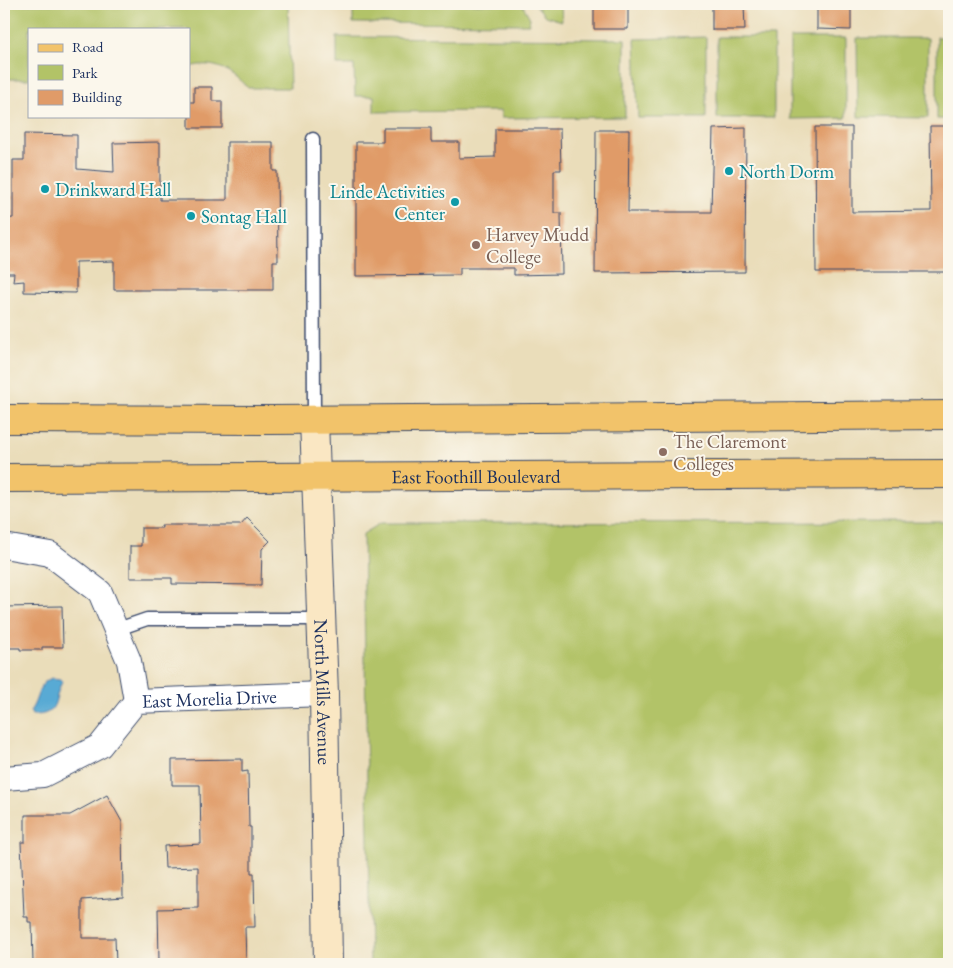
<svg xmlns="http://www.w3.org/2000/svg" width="953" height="968" viewBox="0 0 953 968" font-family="'EB Garamond',serif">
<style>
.green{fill:#b2c367;stroke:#667962}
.water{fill:#59aad4;stroke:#3a6c99}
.building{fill:#e09b68}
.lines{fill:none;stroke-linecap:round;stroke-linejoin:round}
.lane-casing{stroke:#3a496c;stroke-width:15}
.street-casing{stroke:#3a496c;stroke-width:26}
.secondary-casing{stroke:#3a496c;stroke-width:30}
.primary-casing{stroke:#3a496c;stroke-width:30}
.lane{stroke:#fff;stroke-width:12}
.street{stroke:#fff;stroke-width:24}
.secondary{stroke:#fae7c3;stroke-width:28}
.primary{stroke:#f2c36a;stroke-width:28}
.culture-dot{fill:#0f9aa8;stroke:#fbf7ec;stroke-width:2}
.education-dot{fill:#8d6e63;stroke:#fbf7ec;stroke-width:2}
.labels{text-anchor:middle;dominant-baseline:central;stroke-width:4;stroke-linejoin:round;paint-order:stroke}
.culture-label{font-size:19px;fill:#0d838f;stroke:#fbf7ec;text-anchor:start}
.education-label{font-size:19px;fill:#785e54;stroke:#fbf7ec;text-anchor:start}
.street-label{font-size:19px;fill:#1b2f5e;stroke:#fbf7ec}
</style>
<rect width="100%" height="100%" fill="#fbf7ec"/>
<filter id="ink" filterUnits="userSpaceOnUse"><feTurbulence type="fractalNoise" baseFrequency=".02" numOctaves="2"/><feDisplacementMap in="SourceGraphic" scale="10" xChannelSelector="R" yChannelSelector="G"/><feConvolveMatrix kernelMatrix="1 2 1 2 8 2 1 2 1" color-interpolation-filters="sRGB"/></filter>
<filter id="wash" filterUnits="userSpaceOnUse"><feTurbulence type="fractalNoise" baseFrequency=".0096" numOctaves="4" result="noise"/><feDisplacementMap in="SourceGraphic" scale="20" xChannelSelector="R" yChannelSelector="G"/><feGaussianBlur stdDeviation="1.12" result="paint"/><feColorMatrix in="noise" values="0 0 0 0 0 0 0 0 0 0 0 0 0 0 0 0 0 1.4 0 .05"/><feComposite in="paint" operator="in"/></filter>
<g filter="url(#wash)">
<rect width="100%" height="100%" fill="#eaddba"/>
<!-- green -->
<path class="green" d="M4 4H288L290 88H248C230 70 215 60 189 67V29H29V79H4Z
M336 4H522L530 18 529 24 353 23V7L336 6Z
M535 4H561L562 21 545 16Z
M337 37 625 39V117L501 118V111L374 112V96H355L354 65H337Z
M706 37V118H638L635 39Z
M717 37H774V118H717Z
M937 37H949V119H937Z
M790 38H846V118L790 119Z
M857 38H928V118L858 117Z
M949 522V964H370L363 534 381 523Z"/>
<!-- water -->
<path class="water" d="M53 678 60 679 63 681C52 696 62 716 32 715L30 711C39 700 37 681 53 678Z"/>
<g id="blocks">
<!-- building -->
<path class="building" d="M594 4H628V29H594Z
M712 4H744L745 30H712Z
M817 4H851V30L817 29Z
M194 87H212V101H222V128H189V102H194Z
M930 126H949V272H816L815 127H852V212L931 211Z
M383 128H431V142H459V158L495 157V129H560L561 170H554V213H561L562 274 514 275V268H460V275L356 276V142H383Z
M746 128 745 272 595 273 596 130H629L628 212H711L713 129Z
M24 134 77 135V169L114 172 113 143 160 142V200H227V142H273V171H277L278 261H273V290H114V261L76 262V293L24 292V281L13 282 14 273H4V219L13 218V160H24Z
M247 518 270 541 262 549 261 585 172 584V578H130V546H141V528H162L161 525H241Z
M62 606 63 647H42V650H20V648H8V630L4 631V607Z
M242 759V772L248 771 249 827H251V873H254L255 927H245L246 964H208V960L159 961 158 909 198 908V867L165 868 164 846 201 844 200 785H172V760Z
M107 795 122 822 123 897 82 900V938H115L116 964H33L32 922H28V917H24L21 842H25V815H70Z"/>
</g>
</g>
<g filter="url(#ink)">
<use href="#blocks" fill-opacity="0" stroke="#3a496c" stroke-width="1"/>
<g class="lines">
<defs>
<path id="lane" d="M313 139 314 420
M115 630 147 619H320"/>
<g id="street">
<path d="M4 546 50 554 100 592 129 661 136 701"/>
<path id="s1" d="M4 778 43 775 100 746 136 701 324 694"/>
</g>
<g id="secondary">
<path id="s2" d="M314 420 324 694 328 964"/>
</g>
<g id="primary">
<path d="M4 419 271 420 949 415"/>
<path id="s3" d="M4 478 949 474"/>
</g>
</defs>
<!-- lane casing -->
<use href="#lane" class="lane-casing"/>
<!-- street casing -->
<use href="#street" class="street-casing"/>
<!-- secondary casing -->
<use href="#secondary" class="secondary-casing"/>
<!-- primary casing -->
<use href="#primary" class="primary-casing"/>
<!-- lane -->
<use href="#lane" class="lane"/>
<!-- street -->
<use href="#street" class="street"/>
<!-- secondary -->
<use href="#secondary" class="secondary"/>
<!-- primary -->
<use href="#primary" class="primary"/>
</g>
</g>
<!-- markers -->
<g class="culture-dot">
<circle cx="729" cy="171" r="5"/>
<circle cx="45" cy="189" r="5"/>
<circle cx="455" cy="202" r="5"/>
<circle cx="191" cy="216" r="5"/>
</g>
<g class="education-dot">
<circle cx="476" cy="245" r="5"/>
<circle cx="663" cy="452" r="5"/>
</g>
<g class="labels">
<!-- culture labels -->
<g class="culture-label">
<text x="739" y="171">North Dorm</text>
<text x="55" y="189">Drinkward Hall</text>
<text x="445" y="191" text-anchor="end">Linde Activities<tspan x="445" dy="22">Center</tspan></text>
<text x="201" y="216">Sontag Hall</text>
</g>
<!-- education labels -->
<g class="education-label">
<text x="486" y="234">Harvey Mudd<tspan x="486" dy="22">College</tspan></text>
<text x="673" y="441">The Claremont<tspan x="673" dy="22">Colleges</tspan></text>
</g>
<!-- street labels -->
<g class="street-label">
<text stroke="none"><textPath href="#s3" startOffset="472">East Foothill Boulevard</textPath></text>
<text stroke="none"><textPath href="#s2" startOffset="272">North Mills Avenue</textPath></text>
<text stroke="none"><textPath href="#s1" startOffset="234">East Morelia Drive</textPath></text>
</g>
</g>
<!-- margin -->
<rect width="953" height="968" fill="none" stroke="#fbf7ec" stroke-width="20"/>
<!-- legend -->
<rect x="28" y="28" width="162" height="90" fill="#fbf7ec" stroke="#a1a7b3"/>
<rect x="38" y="44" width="25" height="8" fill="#f2c36a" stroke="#a1a7b3"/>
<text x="72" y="52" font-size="15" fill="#1b2f5e">Road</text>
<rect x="38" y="65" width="25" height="15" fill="#b2c367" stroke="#a1a7b3"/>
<text x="72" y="78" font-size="15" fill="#1b2f5e">Park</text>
<rect x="38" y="90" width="25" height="15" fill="#e09b68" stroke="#a1a7b3"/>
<text x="72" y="102" font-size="15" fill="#1b2f5e">Building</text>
</svg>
